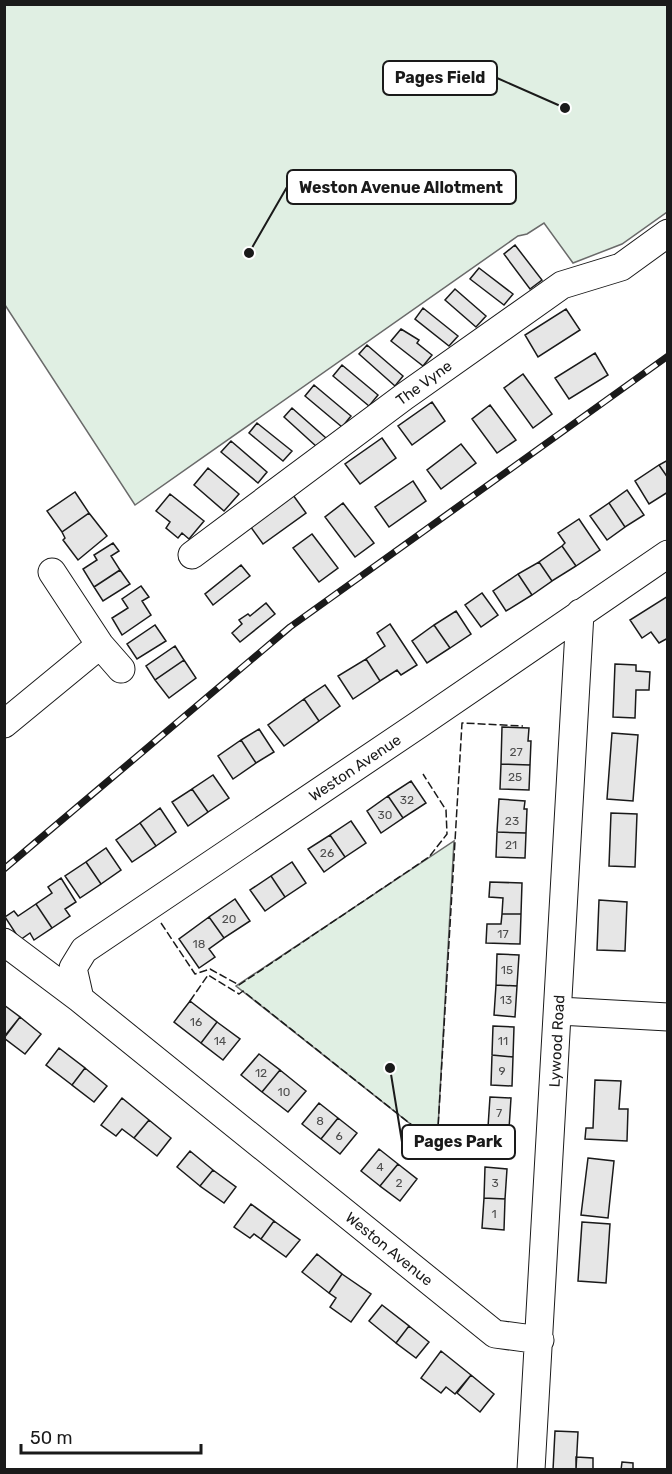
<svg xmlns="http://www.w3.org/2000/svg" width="672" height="1474" viewBox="0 0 672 1474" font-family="Rubik,sans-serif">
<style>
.green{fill:#e0efe3;stroke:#6a6a6a;stroke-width:1.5}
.building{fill:#e6e6e6;stroke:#1a1a1a;stroke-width:1.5}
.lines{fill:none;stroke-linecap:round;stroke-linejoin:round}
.minor-casing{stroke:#1a1a1a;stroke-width:29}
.minor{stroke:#fff;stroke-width:27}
.rail-casing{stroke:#1a1a1a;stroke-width:7}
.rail{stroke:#fff;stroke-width:4.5;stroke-dasharray:14;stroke-linecap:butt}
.fence{stroke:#1a1a1a;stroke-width:1.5;stroke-dasharray:8 3;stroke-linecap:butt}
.labels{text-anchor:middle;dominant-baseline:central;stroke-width:4.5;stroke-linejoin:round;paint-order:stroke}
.number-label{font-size:12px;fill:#4d4d4d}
.street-label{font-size:15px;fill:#1a1a1a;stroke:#fff}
.leader{fill:none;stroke:#1a1a1a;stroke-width:2}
.callout-dot{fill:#1a1a1a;stroke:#fff;stroke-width:2}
.callout{fill:#fff;stroke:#1a1a1a;stroke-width:2}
.callout-label{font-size:16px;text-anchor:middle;font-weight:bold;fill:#1a1a1a}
</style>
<rect width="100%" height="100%" fill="#fff"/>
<!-- green -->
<path class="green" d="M5 4 667 5V212L622 244 573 263 544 223 527 234 518 236 135 505 5 305Z
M454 841 437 1145 236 986Z"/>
<!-- building -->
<path class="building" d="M515 245 542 280 530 289 504 254Z
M479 268 513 294 504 305 470 279Z
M455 289 486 316 476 327 445 300Z
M423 308 458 336 449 346 415 319Z
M566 309 580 330 538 357 525 335Z
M401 329 419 340 417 343 432 355 423 366 391 341Z
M367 345 403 376 395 386 359 354Z
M595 353 608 375 569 399 555 378Z
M342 365 378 395 369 406 333 376Z
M523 374 552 414 533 428 504 388Z
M314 385 351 416 342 427 305 396Z
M432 402 445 421 412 445 398 426Z
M490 405 516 440 497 453 472 419Z
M292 408 326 438 317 447 284 417Z
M257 423 292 451 283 461 249 433Z
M382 438 396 458 360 484 345 464Z
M231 441 267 472 258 483 221 452Z
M461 444 476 463 441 489 427 470Z
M668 460V478L659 465Z
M659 465 668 478V492L649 504 635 481Z
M208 468 239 494 224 511 194 485Z
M413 481 426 501 389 527 375 507Z
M627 490 644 515 625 527 609 503Z
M75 492 89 513 62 532 47 511Z
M170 494 204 521 189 539 182 533 178 538 166 528 170 522 156 511Z
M293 495 306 513 263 544 250 526Z
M343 503 374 543 355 557 325 517Z
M609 503 625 527 607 540 590 516Z
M89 513 107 536 78 560 63 540 65 538 62 532Z
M579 519 600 550 576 566 562 546 565 543 558 533Z
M312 534 338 568 319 582 293 548Z
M113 543 119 551 111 556 120 570 94 587 83 569 97 560 94 555Z
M562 546 576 566 552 581 539 562Z
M539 562 552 581 532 595 518 574Z
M241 565 250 576 213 605 205 594Z
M120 570 130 584 103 601 94 587Z
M518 574 532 595 506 611 493 591Z
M141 586 149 597 142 601 151 615 122 635 112 618 128 608 122 599Z
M482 593 498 615 481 627 465 605Z
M668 596V638L659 643 651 632 642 638 630 620Z
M266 603 275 614 240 642 232 633 242 624 239 620 248 614 250 616Z
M456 611 471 634 450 648 434 625Z
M390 624 417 665 401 675 397 670 380 681 366 659 385 646 377 633Z
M155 625 166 641 137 659 127 644Z
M434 625 450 648 427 663 412 641Z
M175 646 184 660 155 680 146 666Z
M366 659 380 681 353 699 338 676Z
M184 660 196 678 169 698 155 680Z
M615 664 636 665V671L650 672 649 690H636L635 718 613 717Z
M325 685 340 706 319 721 304 699Z
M304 699 319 721 284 746 268 725Z
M502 727 529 728 528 741H531L530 765 501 764Z
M259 729 274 752 256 763 241 740Z
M612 733 638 735 633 801 607 799Z
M241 740 256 763 233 779 218 756Z
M501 764 530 765 529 790 500 789Z
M213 775 229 798 208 812 192 789Z
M411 781 426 803 403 818 388 796Z
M192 789 208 812 188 826 172 802Z
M388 796 403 818 381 833 367 811Z
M499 799 525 801 524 809H527L526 833 497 832Z
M160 808 176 832 156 846 140 823Z
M611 813 637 814 635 867 609 866Z
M351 821 366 843 345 857 330 835Z
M140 823 156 846 132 862 116 840Z
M497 832 526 833 525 858 496 857Z
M330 835 345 857 324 872 308 849Z
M106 848 121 870 101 884 86 862Z
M86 862 101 884 80 898 65 876Z
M292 862 306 883 285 897 271 876Z
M271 876 285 897 265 911 250 890Z
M61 878 76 902 65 909 70 916 52 928 36 904 52 893 48 887Z
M490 882 522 883 521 914H502L503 898 489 897Z
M235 899 250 921 224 938 209 917Z
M599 900 627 902 625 951 597 950Z
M36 904 52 928 34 940 30 933 20 940 5 917 14 911 18 916Z
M502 914H521L520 944 486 943 487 924H501Z
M209 917 224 938 209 949 215 957 199 968 179 939Z
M497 954 519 955 517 986 496 985Z
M496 985 517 986 515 1017 494 1015Z
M190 1001 217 1022 201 1043 174 1022Z
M4 1005 20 1017 4 1037Z
M20 1017 41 1034 25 1054 4 1038Z
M217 1022 240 1039 223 1060 201 1043Z
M493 1026 514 1027 513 1057 492 1055Z
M59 1048 85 1068 72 1085 46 1065Z
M259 1054 280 1070 262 1092 241 1075Z
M492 1055 513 1057 512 1086 491 1085Z
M85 1068 107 1086 94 1102 72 1085Z
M280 1070 306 1091 288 1112 262 1092Z
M595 1080 621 1081 619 1109H628L627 1141 585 1139 586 1128H593Z
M490 1097 511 1098 509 1129 488 1127Z
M122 1098 149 1120 134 1138 122 1129 116 1136 101 1125Z
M319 1103 338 1118 321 1139 302 1124Z
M338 1118 357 1133 340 1154 321 1139Z
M149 1120 171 1138 157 1156 134 1138Z
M488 1127 509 1129 508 1159 472 1157 473 1137 488 1138Z
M379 1149 398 1164 380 1186 361 1171Z
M190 1151 213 1170 200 1186 177 1167Z
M588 1158 614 1161 608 1218 581 1215Z
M398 1164 417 1179 400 1201 380 1186Z
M485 1167 507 1169 505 1199 484 1198Z
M213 1170 236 1187 224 1203 200 1186Z
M484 1198 505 1199 504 1230 482 1228Z
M251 1204 274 1221 261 1239 254 1234 250 1238 234 1227Z
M274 1221 300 1240 286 1257 261 1239Z
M582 1222 610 1224 606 1283 578 1281Z
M317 1254 342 1274 329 1293 302 1272Z
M342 1274 371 1294 351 1322 330 1307 336 1298 329 1293Z
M382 1305 409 1326 396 1343 369 1321Z
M409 1326 429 1342 416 1358 396 1343Z
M441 1351 471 1375 455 1394 446 1387 441 1393 421 1378Z
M471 1375 494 1394 480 1412 457 1393Z
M555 1431 578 1432 576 1470H553Z
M576 1457 593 1458V1470H576Z
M622 1462 633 1463V1470H621Z"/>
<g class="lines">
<defs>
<path id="minor" d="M192 555 405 396 562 285 621 267 668 233
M100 645 121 669
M4 724 100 645 52 572
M4 942 80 999
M559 1011 668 1017
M540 1340 495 1334 80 999 73 968 84 950 418 725 668 554
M531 1470 580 613"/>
</defs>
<!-- minor casing -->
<use href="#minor" class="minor-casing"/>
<!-- minor -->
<use href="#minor" class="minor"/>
<defs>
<path id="rail" d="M4 869 290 627 668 356"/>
</defs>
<!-- rail casing -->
<use href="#rail" class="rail-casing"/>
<!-- rail -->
<use href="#rail" class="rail"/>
<!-- fence -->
<path class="fence" d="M161 923 195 974 210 969 239 985 429 857 447 834 446 810 423 774
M190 1001 208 975 239 994 243 991 437 1145 462 723 523 726"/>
</g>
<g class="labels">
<!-- number labels -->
<g class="number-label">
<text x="516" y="752">27</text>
<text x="515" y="777">25</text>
<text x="407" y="800">32</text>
<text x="385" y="815">30</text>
<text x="512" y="821">23</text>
<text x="511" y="845">21</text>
<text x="327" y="853">26</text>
<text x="229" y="919">20</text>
<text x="503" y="934">17</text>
<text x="199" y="944">18</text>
<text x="507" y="970">15</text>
<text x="506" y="1000">13</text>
<text x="196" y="1022">16</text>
<text x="220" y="1041">14</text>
<text x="503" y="1041">11</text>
<text x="502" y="1071">9</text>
<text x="261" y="1073">12</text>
<text x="284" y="1092">10</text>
<text x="499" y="1113">7</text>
<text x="320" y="1121">8</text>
<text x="339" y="1136">6</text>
<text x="380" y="1167">4</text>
<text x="399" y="1183">2</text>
<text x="495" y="1183">3</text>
<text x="494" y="1214">1</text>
</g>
<!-- street labels -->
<g class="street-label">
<text transform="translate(424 383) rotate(-36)">The Vyne</text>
<text transform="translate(355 768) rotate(-34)">Weston Avenue</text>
<text transform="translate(557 1041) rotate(-87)">Lywood Road</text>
<text transform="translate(389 1249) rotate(39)">Weston Avenue</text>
</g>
</g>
<!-- callouts -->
<path class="leader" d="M565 108L497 78M249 253L287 187M390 1068L402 1142"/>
<g class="callout-dot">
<circle cx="565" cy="108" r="6"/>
<circle cx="249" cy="253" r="6"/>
<circle cx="390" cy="1068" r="6"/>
</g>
<g class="callout">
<rect x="383" y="61" width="114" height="34" rx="6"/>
<rect x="287" y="170" width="229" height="34" rx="6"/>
<rect x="402" y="1125" width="113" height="34" rx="6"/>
</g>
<g class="callout-label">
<text x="440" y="83">Pages Field</text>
<text x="401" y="193">Weston Avenue Allotment</text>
<text x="458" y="1147">Pages Park</text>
</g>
<!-- border -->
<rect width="672" height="1474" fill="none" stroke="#1a1a1a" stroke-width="12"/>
<!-- scale -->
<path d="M21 1444v9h180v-9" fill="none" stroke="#1a1a1a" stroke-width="3"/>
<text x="30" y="1444" font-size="18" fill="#1a1a1a" stroke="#ffffff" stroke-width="4.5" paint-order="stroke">50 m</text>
</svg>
